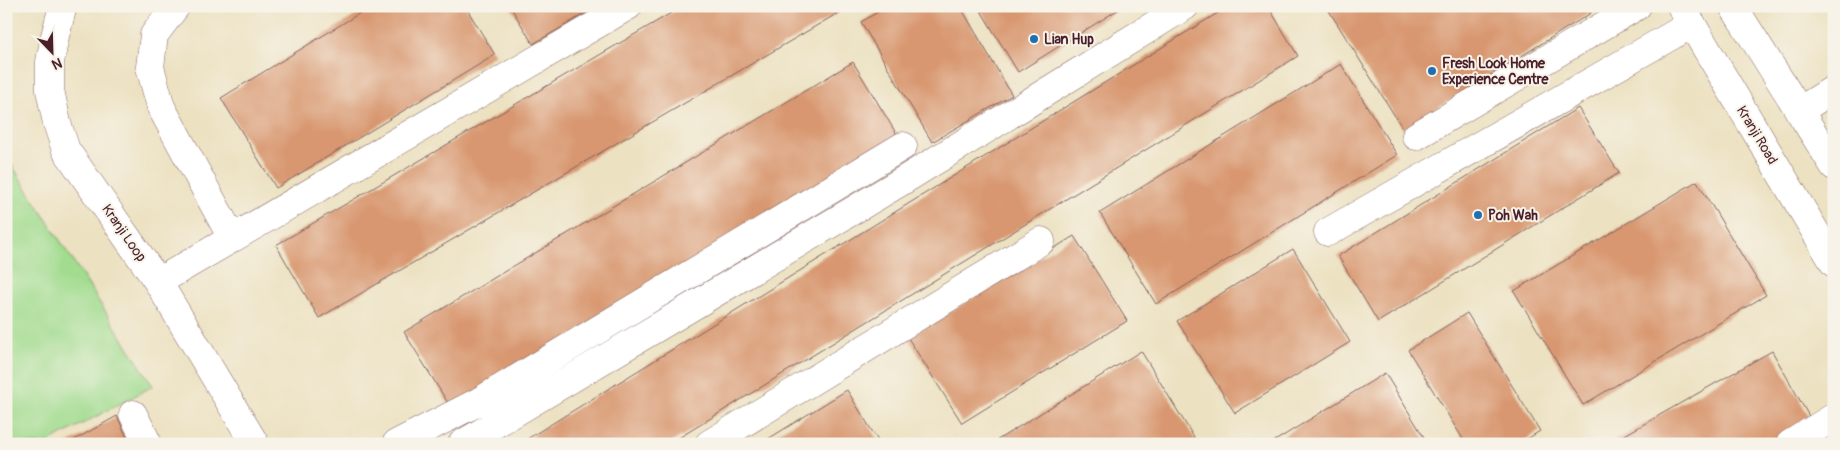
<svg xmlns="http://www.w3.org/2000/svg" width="1840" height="450" viewBox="0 0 1840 450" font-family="Pangolin,sans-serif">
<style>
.green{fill:#a1dc8f;stroke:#767e5d}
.building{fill:#d8976f}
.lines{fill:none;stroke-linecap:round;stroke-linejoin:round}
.minor-casing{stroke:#836360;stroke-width:29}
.major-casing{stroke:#836360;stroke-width:29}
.minor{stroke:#fff;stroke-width:28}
.major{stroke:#fff;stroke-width:28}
.poi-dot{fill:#1f6fb2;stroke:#f7f3e8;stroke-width:2}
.labels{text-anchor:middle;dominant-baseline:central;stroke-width:4;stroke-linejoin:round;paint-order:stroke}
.poi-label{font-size:14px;font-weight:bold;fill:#4a1f2b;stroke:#f7f3e8;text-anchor:start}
.street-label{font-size:14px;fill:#4a1f2b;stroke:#f7f3e8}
</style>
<rect width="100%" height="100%" fill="#f7f3e8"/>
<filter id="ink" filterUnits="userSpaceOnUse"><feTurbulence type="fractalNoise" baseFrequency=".02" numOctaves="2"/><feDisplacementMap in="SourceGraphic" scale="10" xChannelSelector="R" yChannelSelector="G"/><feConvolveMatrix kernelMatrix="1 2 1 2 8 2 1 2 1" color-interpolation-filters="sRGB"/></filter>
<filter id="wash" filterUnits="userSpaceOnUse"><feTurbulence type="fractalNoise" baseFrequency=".0096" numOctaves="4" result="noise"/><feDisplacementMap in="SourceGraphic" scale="20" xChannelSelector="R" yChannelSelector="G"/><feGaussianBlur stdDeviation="1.12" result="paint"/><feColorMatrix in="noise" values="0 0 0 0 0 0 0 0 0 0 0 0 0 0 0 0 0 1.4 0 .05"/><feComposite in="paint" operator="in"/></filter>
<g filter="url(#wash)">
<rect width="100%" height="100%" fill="#ece1c1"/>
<!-- green -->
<path class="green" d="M6 156 153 386 45 444H6Z"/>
<g id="blocks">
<!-- building -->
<path class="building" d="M366 6H465L495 55 276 188 221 98 368 8Z
M510 6H598L533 44Z
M683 6H850L319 318 276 245Z
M888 6H960L1012 95 932 142 861 22Z
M978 6H1124L1018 72Z
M1229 6H1268L1298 56 669 444H519Z
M1326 6H1587L1591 13 1403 129Z
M853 62 899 138 451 408 404 332Z
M1341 64 1397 155 1156 304 1100 213Z
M1578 108 1619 173 1378 322 1338 256Z
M1697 181 1766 295 1583 405 1514 291Z
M1074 236 1127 321 962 423 908 338Z
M1293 249 1350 342 1235 413 1177 321Z
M1467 313 1540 431 1519 444H1466L1408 350Z
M1141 351 1198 444H991Z
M1772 351 1815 427 1785 444H1609Z
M1385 373 1428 444H1270Z
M847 390 880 444H760Z
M117 416 130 444H67Z
M1834 437V444H1823Z"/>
</g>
</g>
<g filter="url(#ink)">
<use href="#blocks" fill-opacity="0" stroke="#836360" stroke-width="1"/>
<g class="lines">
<defs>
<path id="minor" d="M63 6 55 36 50 62V90L57 123 66 150 158 282 255 444
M176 6 154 35 150 67 161 107 232 238
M1799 111 1834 89
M1416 136 1637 6
M1328 232 1692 24
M158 282 628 6
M133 414 148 444
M396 444 478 402 903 146
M462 444 904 180 1185 6
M709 444 1041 241
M1790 444 1834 417"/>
<path id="major" d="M1681 6 1834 263
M1733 6 1834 166"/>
</defs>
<!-- minor casing -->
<use href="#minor" class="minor-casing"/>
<!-- major casing -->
<use href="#major" class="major-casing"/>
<!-- minor -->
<use href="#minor" class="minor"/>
<!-- major -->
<use href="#major" class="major"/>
</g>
</g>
<!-- markers -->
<g class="poi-dot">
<circle cx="1034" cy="39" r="5"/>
<circle cx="1432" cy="71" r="5"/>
<circle cx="1478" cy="215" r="5"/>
</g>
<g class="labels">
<!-- poi labels -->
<g class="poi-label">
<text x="1044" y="39">Lian Hup</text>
<text x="1442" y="63">Fresh Look Home<tspan x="1442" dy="16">Experience Centre</tspan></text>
<text x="1488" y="215">Poh Wah</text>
</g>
<!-- street labels -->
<g class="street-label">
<text transform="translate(1757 135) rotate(59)">Kranji Road</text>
<text transform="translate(124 233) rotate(55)">Kranji Loop</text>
</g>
</g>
<!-- margin -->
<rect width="1840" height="450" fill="none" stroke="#f7f3e8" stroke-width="25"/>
<!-- north arrow -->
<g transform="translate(52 52) rotate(157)" stroke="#f7f3e8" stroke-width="4" paint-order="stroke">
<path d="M0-4L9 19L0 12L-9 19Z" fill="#4a1f2b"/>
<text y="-8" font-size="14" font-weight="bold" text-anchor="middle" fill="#4a1f2b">N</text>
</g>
</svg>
